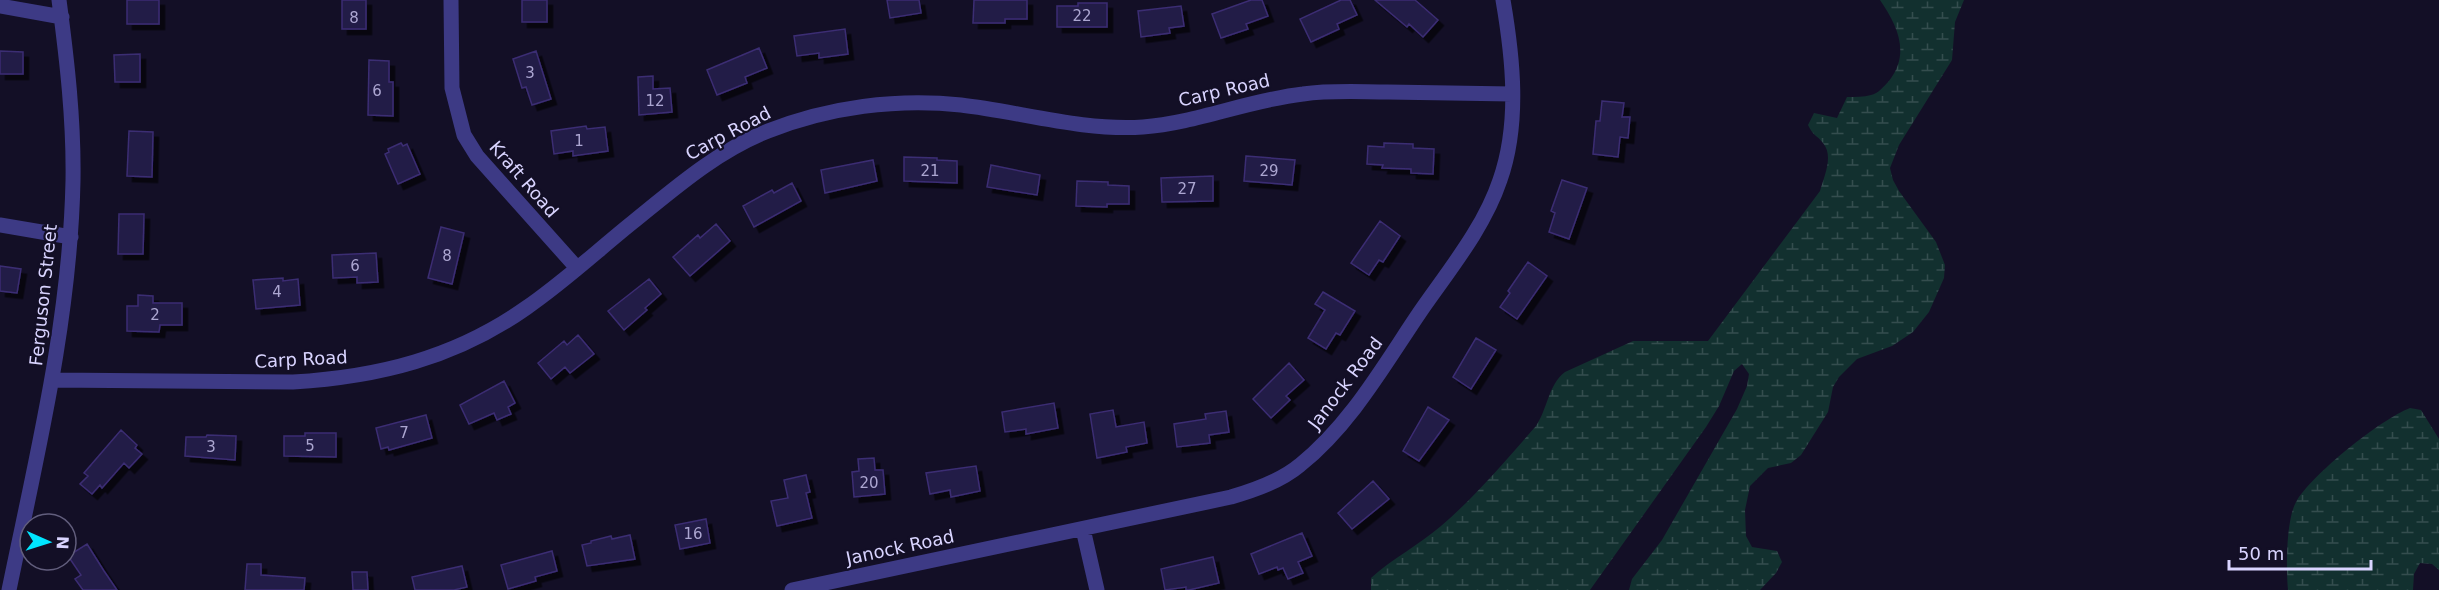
<svg xmlns="http://www.w3.org/2000/svg" width="2439" height="590" viewBox="0 0 2439 590" font-family="'DejaVu Sans',sans-serif">
<style>
.wetland{fill:url(#wetland-marsh)}
.building{fill:#241b47;stroke:#3b2d73;stroke-width:1.5;filter:url(#shadow)}
.lines{fill:none;stroke-linecap:round;stroke-linejoin:round}
.minor{stroke:#3d3a85;stroke-width:15}
.labels{text-anchor:middle;dominant-baseline:central;stroke-width:4.5;stroke-linejoin:round;paint-order:stroke}
.number-label{font-size:15px;fill:#aca6d1}
.street-label{font-size:18px;fill:#d9d4ff;stroke:#130f26}
</style>
<defs>
<pattern id="wetland-marsh" width="20" height="14" patternUnits="userSpaceOnUse" patternTransform="scale(1.5)"><rect width="20" height="14" fill="#12302f"/><path d="M1 5h8M5 5V1M11 12h8M15 12V8" fill="none" stroke="#344d4e"/></pattern>
<filter id="shadow"><feDropShadow dx="5.5" dy="5.5" stdDeviation="0" flood-color="#0009"/></filter>
</defs>
<rect width="100%" height="100%" fill="#130f26"/>
<!-- wetland -->
<path class="wetland" d="M1880 0H1964L1955 22 1952 60 1899 145 1890 168 1893 180 1899 191 1936 242 1945 265 1944 278 1929 312 1913 332 1892 346 1857 359 1839 377 1833 387 1828 412 1801 455 1791 463 1768 468 1750 486 1745 510 1746 536 1752 547 1777 551 1782 562 1776 573 1760 590H1629L1632 579 1662 540 1737 409 1747 386 1749 374 1742 364 1734 371 1719 406 1706 427 1590 590H1371V578C1393 558 1419 545 1441 526 1476 496 1506 460 1536 426 1548 408 1548 385 1565 372L1633 341H1708L1820 191C1824 177 1834 156 1823 143 1817 135 1813 136 1808 125L1814 113 1837 118 1847 97C1855 97 1864 97 1871 95 1878 94 1884 86 1889 81 1911 53 1897 25 1880 0Z
M2410 408 2421 410 2439 439V570L2432 564 2420 563 2414 574 2413 590H2288C2286 569 2286 520 2296 502 2311 475 2381 419 2410 408Z"/>
<!-- building -->
<path class="building" d="M127 0H159V24H127Z
M342 0H366V29H342Z
M522 0H547V22H522Z
M887 0H919L921 13 890 18Z
M974 0H1027V19H1005V23H973Z
M1251 0H1262L1268 16 1246 24 1248 29 1221 38 1212 14Z
M1341 0H1350L1357 15 1337 24 1339 29 1311 42 1300 19Z
M1375 0H1415L1438 20 1423 37 1409 24 1407 27Z
M1078 3H1107V27H1057V6H1078Z
M1181 6 1184 26 1169 28 1170 33 1141 37 1138 11Z
M845 29 848 54 819 58V53L797 56 794 36Z
M759 48 767 68 745 77 747 83 717 95 707 70Z
M0 51 23 52V74H0Z
M536 51 551 99 532 105 526 87 522 88 513 59Z
M140 54V82H115L114 55Z
M369 60 389 61V82H393V116L368 115Z
M653 76V89L670 88 672 112 639 115 638 77Z
M1602 101 1624 103 1622 117H1630L1628 138 1620 137 1618 157 1593 154 1596 121H1600Z
M586 126 587 129 605 127 608 151 573 156V151L554 154 551 131Z
M129 131 153 132 152 177 127 176Z
M401 143 403 146 407 144 420 174 398 184 385 154 389 152 388 149Z
M1384 143 1413 144V148L1434 149 1433 174 1411 173V169L1382 168 1383 165 1367 164 1368 146 1384 147Z
M1246 156 1295 160 1292 185 1244 181Z
M904 157 937 158V160L957 161V183L904 181Z
M873 160 877 181 825 193 821 170Z
M991 165 1040 175 1037 195 987 187Z
M1213 176V201L1162 202 1161 178Z
M1562 180 1587 188 1569 239 1549 232 1555 213 1551 211Z
M1077 181 1108 182V185L1129 186V204H1107V207L1076 206Z
M792 183 801 201 754 227 743 206 772 190 774 193Z
M119 214H144L143 254H118Z
M1380 221 1400 236 1383 262 1379 260 1369 275 1351 263Z
M716 224 730 241 690 276 673 257 698 235 700 238Z
M441 227 464 233 452 284 428 278Z
M376 253 378 282 357 283V277L333 278 332 255Z
M1528 262 1547 276 1517 319 1500 307 1510 293 1508 291Z
M0 266 21 269 17 293 0 291Z
M283 278V281L298 279 300 305 256 309 253 280Z
M649 279 661 294 645 308 647 310 624 330 608 311Z
M1323 292 1355 311 1340 335 1336 333 1326 349 1308 338 1325 310 1315 304Z
M138 295 153 296V303H182V325H160L159 332 127 331V306H138Z
M578 335 594 354 570 373 565 367 551 379 538 363 564 341 567 345Z
M1476 338 1496 350 1471 389 1453 377Z
M1289 363 1304 380 1286 396 1290 400 1271 418 1253 399Z
M504 381 515 403 508 407 511 414 497 420 494 413 469 424 460 405Z
M1054 403 1058 428 1026 434V429L1005 432 1002 412Z
M1428 407 1449 420 1419 461 1403 451Z
M1113 410 1116 427 1144 422 1147 443 1126 447 1127 452 1097 458 1090 414Z
M1226 411 1229 432 1209 435 1210 443 1177 447 1174 424 1206 419 1205 414Z
M426 415 432 438 389 450 388 447 381 449 376 428Z
M121 430 137 445 135 448 142 454 129 468 124 463 102 488 100 485 92 494 80 484 88 476 84 473Z
M305 433H336V457L284 456V436H305Z
M207 435 236 436 235 460 185 456 186 437H206Z
M874 458 875 470H883L885 494 854 497 852 472 859 471 858 459Z
M976 466 980 491 951 497 950 490 930 494 926 473Z
M806 475 810 492 806 493 812 518 777 526 771 501 788 498 784 480Z
M1373 481 1389 499 1352 529 1338 513Z
M706 519 710 543 680 549 675 525Z
M1302 533 1312 556 1298 562 1303 573 1288 579 1283 568 1278 570 1277 567 1259 574 1251 554Z
M630 535 635 559 587 566 582 545 591 543V541L611 536 612 539Z
M87 544 104 571 117 590H83L75 579 81 575 68 556Z
M552 551 557 571 535 577 536 581 508 589 501 565Z
M1213 557 1219 583 1189 590H1186V587L1165 590 1161 569Z
M247 564H261V575L305 578 304 590H245Z
M462 566 467 587 454 590H415L412 577Z
M352 572H367L368 590H353Z"/>
<g class="lines">
<!-- minor -->
<path class="minor" d="M451 0 452 88 464 135 477 156 577 268
M0 6 62 17
M0 225 71 237
M53 380 293 382C378 377 455 358 526 308 564 282 598 250 633 222 675 188 717 151 768 131 829 107 897 98 961 105 1021 112 1082 131 1143 127 1196 123 1249 100 1303 94 1331 90 1360 92 1388 92 1429 93 1471 93 1512 94
M1083 529 1097 590
M9 590C37 454 70 321 73 181 74 121 67 60 59 0
M792 590 1231 497C1255 490 1281 481 1300 465 1351 424 1384 365 1420 312 1449 270 1484 228 1500 180 1520 123 1513 58 1503 0"/>
</g>
<g class="labels">
<!-- number labels -->
<g class="number-label">
<text x="1082" y="16">22</text>
<text x="354" y="18">8</text>
<text x="530" y="73">3</text>
<text x="377" y="91">6</text>
<text x="655" y="101">12</text>
<text x="579" y="141">1</text>
<text x="930" y="171">21</text>
<text x="1269" y="171">29</text>
<text x="1187" y="189">27</text>
<text x="447" y="256">8</text>
<text x="355" y="266">6</text>
<text x="277" y="292">4</text>
<text x="155" y="315">2</text>
<text x="404" y="433">7</text>
<text x="310" y="446">5</text>
<text x="211" y="447">3</text>
<text x="869" y="483">20</text>
<text x="693" y="534">16</text>
</g>
<!-- street labels -->
<g class="street-label">
<text transform="translate(1224 90) rotate(-13)">Carp Road</text>
<text transform="translate(728 133) rotate(-28)">Carp Road</text>
<text transform="translate(524 179) rotate(49)">Kraft Road</text>
<text transform="translate(43 295) rotate(-84)">Ferguson Street</text>
<text transform="translate(301 359) rotate(-3)">Carp Road</text>
<text transform="translate(1345 383) rotate(-53)">Janock Road</text>
<text transform="translate(900 547) rotate(-12)">Janock Road</text>
</g>
</g>
<!-- north arrow -->
<g transform="translate(48 542) rotate(93)"><circle r="28" fill="#130f26" stroke="#625e7d" stroke-width="1.5"/>
<path d="M0-4.5L10 22L0 15L-10 22Z" fill="#00e5ff"/>
<text y="-9" font-size="16" font-weight="bold" text-anchor="middle" fill="#d9d4ff">N</text>
</g>
<!-- scale -->
<path d="M2229 560v9h142v-9" fill="none" stroke="#d9d4ff" stroke-width="3"/>
<text x="2238" y="560" font-size="18" fill="#d9d4ff" stroke="#130f26" stroke-width="4.5" paint-order="stroke">50 m</text>
</svg>
